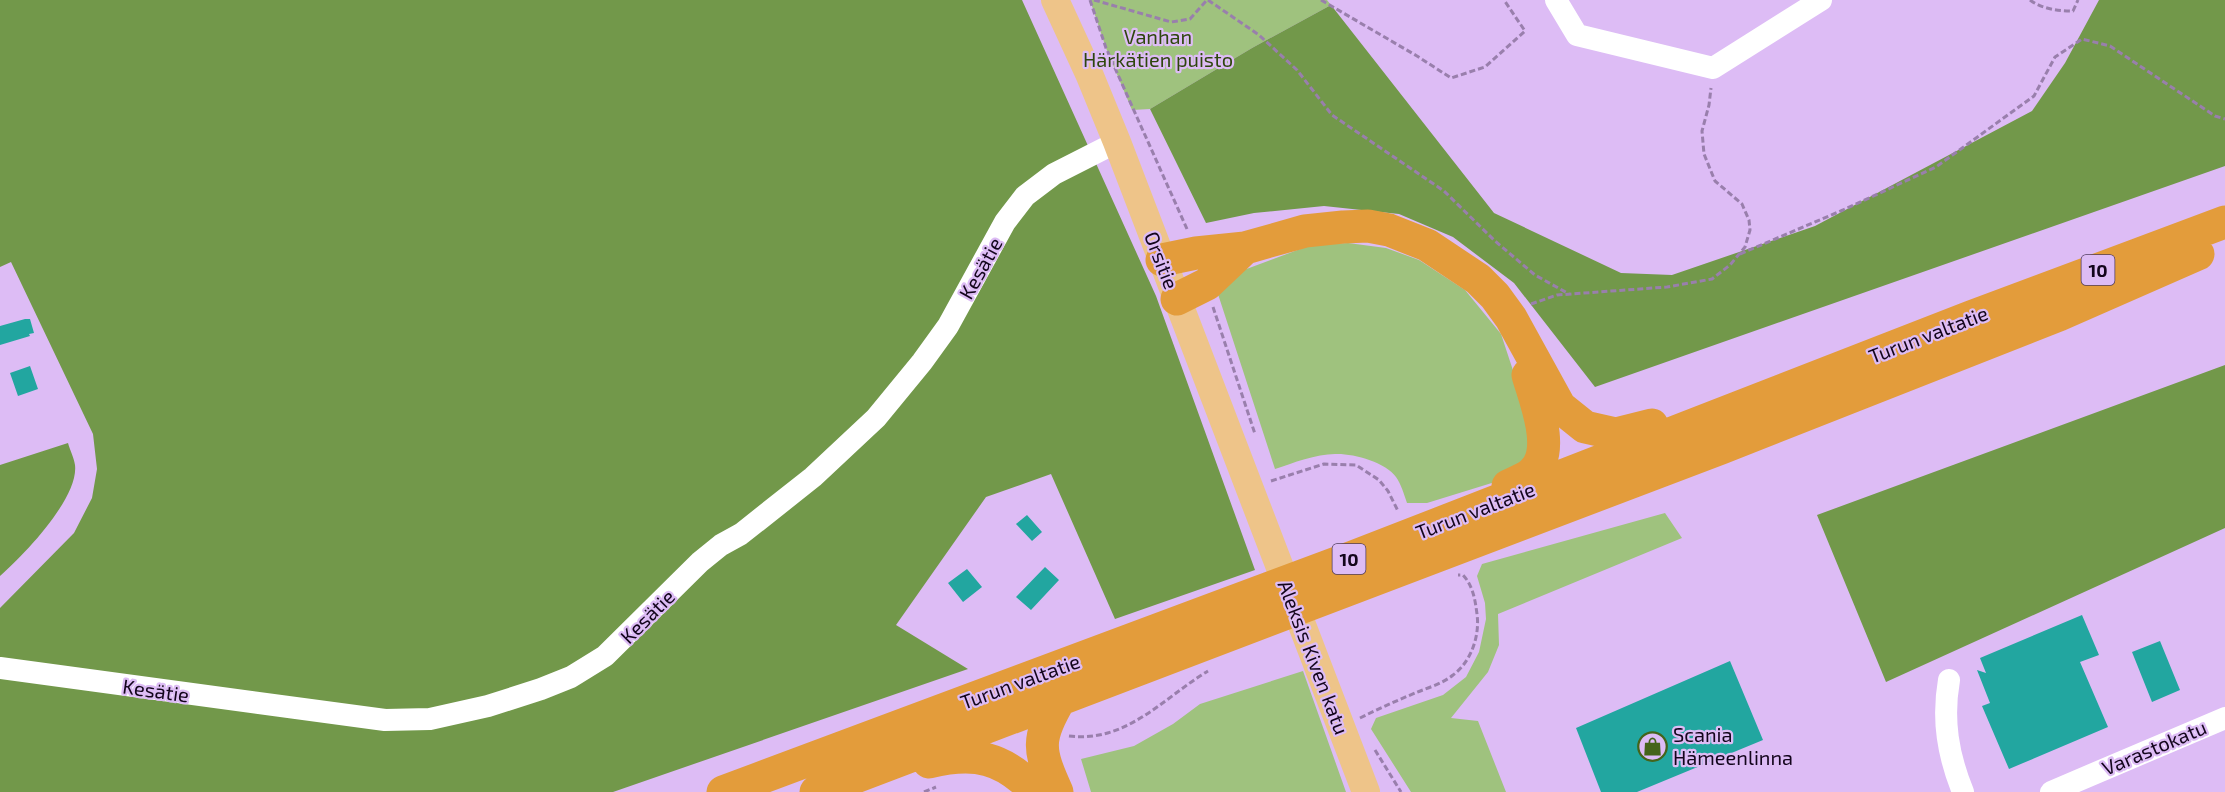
<svg xmlns="http://www.w3.org/2000/svg" width="2225" height="792" viewBox="0 0 2225 792" font-family="'Exo 2',sans-serif">
<style>
.green{fill:#9fc27e}
.forest{fill:#72984a}
.building{fill:#22a6a0}
.lines{fill:none;stroke-linecap:round;stroke-linejoin:round}
.path{stroke:#997fac;stroke-width:3;stroke-dasharray:6 3;stroke-linecap:butt}
.minor{stroke:#fff;stroke-width:22}
.major{stroke:#eec489;stroke-width:28}
.highway{stroke:#e39c3b;stroke-width:33}
.labels{text-anchor:middle;dominant-baseline:central;stroke-width:4.5;stroke-linejoin:round;paint-order:stroke}
.shield{fill:#ddbcf5;stroke:#503c5d;stroke-width:1.5}
.shield-label{font-size:18px;font-weight:bold;fill:#13051c}
.park-label{font-size:20px;fill:#2e460d;stroke:#ddbcf5}
.street-label{font-size:20px;fill:#13051c;stroke:#ddbcf5}
.poi-label{font-size:20px;fill:#13051c;stroke:#ddbcf5;text-anchor:start}
</style>
<rect width="100%" height="100%" fill="#ddbcf5"/>
<!-- green -->
<path class="green" d="M1090 0H1327L1331 5 1252 48 1150 109 1132 110 1106 48Z
M1348 243 1386 248 1419 260 1465 290 1501 334 1534 434 1527 458 1495 482 1427 503H1407C1404 494 1401 484 1396 477 1386 462 1352 453 1335 454 1316 454 1293 463 1275 469L1216 288 1225 277 1311 245Z
M1665 513 1682 538 1498 614 1499 645 1488 672 1451 718 1478 721 1506 792H1411L1371 729 1376 718 1443 695 1466 677 1479 652 1486 619 1485 603 1477 576 1482 564Z
M1303 671 1346 792H1091L1081 759 1134 746 1173 724 1200 704Z"/>
<!-- forest -->
<path class="forest" d="M0 0H1022L1156 296 1255 570 1115 619 1051 474 986 497 896 625 968 669 613 792H0V608L74 533 92 498 97 469 93 434 11 262 0 267Z
M2099 0H2225V166L1595 387 1514 283 1453 237 1399 214 1324 206 1254 213 1206 223 1150 109 1252 48 1331 5 1494 213 1621 273 1672 275 1815 226 2032 111 2065 63Z
M2225 365V528L1886 682 1817 515Z
M68 443C70 450 74 458 75 465 79 498 23 556 0 576V465Z"/>
<!-- building -->
<path class="building" d="M25 319H30L34 333 29 334 30 336 0 345V326Z
M30 366 38 389 18 396 10 373Z
M1027 515 1042 532 1032 541 1016 524Z
M1045 567 1059 580 1031 610 1016 597Z
M967 569 982 587 963 602 948 583Z
M2082 615 2099 655 2080 662 2108 727 2009 769 1982 706 1990 703 1977 670 1986 673 1980 658Z
M2160 641 2180 690 2152 702 2132 652Z
M1730 661 1763 740 1637 792H1601L1576 728Z"/>
<g class="lines">
<!-- path -->
<path class="path" d="M1090 0 1106 48 1187 229
M1094 0 1171 22 1190 19 1207 0
M1208 0 1259 35 1297 70 1332 115 1444 191 1495 241 1535 275 1569 294
M1321 0 1417 56 1451 78 1485 67 1525 31 1504 0
M2030 0C2042 9 2058 11 2073 11L2078 0
M1740 254 1843 210 1936 167 2034 96 2055 57 2082 39 2110 46 2215 116 2225 119
M1531 304 1557 295 1667 287 1712 279 1730 265 1745 247 1750 230 1749 220 1742 204 1715 181 1704 154 1702 131 1709 105 1711 88
M1213 307 1255 434
M1271 481 1324 464 1356 465 1379 480 1388 491 1398 511
M1360 718C1378 709 1396 701 1415 693 1427 688 1442 684 1453 675 1471 662 1480 636 1477 614 1475 599 1473 586 1463 575H1458
M1069 736C1127 743 1163 698 1208 671
M1375 750 1401 792
M924 792 936 787"/>
<!-- minor -->
<path class="minor" d="M1556 0 1577 35 1713 68 1821 0
M0 668 385 720 430 719 488 706 541 689 571 677 605 656 700 562 721 545 741 534 813 477 876 418 922 362 948 326 1005 222 1025 196 1054 174 1117 142
M1949 680C1942 720 1948 755 1963 792
M2051 792 2225 718"/>
<!-- major -->
<path class="major" d="M1055 0 1090 76 1117 142 1366 792"/>
<!-- highway -->
<path class="highway" d="M1162 260 1196 253 1245 248 1305 231 1343 227 1368 226 1389 230 1427 245 1478 279 1495 296 1511 318 1560 407 1585 427 1616 434 1652 425
M1177 299 1207 284 1245 248
M1508 486C1515 482 1526 479 1532 473 1557 452 1535 400 1528 375
M929 762C975 751 1003 757 1036 792
M723 792 1353 557 1971 317 2225 222
M816 792 1721 448 2059 315 2198 254
M1057 792C1038 750 1036 739 1060 699"/>
</g>
<!-- icons -->
<defs>
<symbol id="shop-ring" viewBox="-11 -11 22 22"><circle r="9.5" fill="#ddbcf5" stroke="#44641a" stroke-width="1.5"/><path d="M-5-2.5h2.3a2.7 3.5 0 0 1 5.4 0H5L5.5 6h-11ZM-1.5-2.5h3a1.5 2.3 0 0 0-3 0Z" fill="#44641a"/></symbol>
</defs>
<g fill-rule="evenodd">
<use href="#shop-ring" x="1636" y="730" width="33" height="33"/>
</g>
<g class="labels">
<!-- shield labels -->
<g class="shield">
<rect x="2081.5" y="255" width="33" height="30" rx="4.5"/>
<rect x="1332.5" y="544" width="33" height="30" rx="4.5"/>
</g>
<g class="shield-label">
<text x="2098" y="270">10</text>
<text x="1349" y="559">10</text>
</g>
<!-- park labels -->
<g class="park-label">
<text x="1158" y="36">Vanhan<tspan x="1158" dy="23">Härkätien puisto</tspan></text>
</g>
<!-- street labels -->
<g class="street-label">
<text transform="translate(1162 260) rotate(69)">Orsitie</text>
<text transform="translate(980 268) rotate(-61)">Kesätie</text>
<text transform="translate(1928 334) rotate(-21)">Turun valtatie</text>
<text transform="translate(1475 510) rotate(-21)">Turun valtatie</text>
<text transform="translate(647 616) rotate(-45)">Kesätie</text>
<text transform="translate(1314 657) rotate(69)">Aleksis Kiven katu</text>
<text transform="translate(1020 681) rotate(-20)">Turun valtatie</text>
<text transform="translate(156 690) rotate(8)">Kesätie</text>
<text transform="translate(2154 747) rotate(-23)">Varastokatu</text>
</g>
<!-- poi labels -->
<g class="poi-label">
<text x="1673" y="734">Scania<tspan x="1673" dy="23">Hämeenlinna</tspan></text>
</g>
</g>
</svg>
